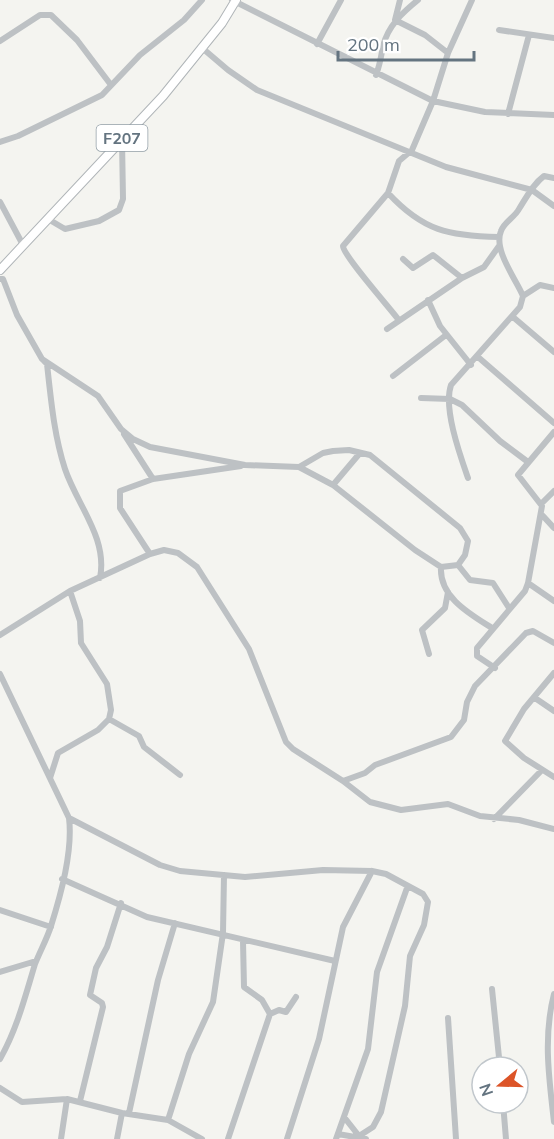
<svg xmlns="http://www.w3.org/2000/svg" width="554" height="1139" viewBox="0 0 554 1139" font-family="Mulish,sans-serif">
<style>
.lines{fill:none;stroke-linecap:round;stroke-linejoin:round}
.major-casing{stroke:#b0b5b8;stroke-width:10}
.minor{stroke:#bdc1c4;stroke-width:6}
.major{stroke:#fff;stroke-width:8}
.labels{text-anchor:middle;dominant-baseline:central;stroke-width:6;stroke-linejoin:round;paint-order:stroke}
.shield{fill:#fff;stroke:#929ea6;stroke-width:1.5}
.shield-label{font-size:16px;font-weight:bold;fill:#647480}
</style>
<rect width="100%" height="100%" fill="#f4f4f0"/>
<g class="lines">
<defs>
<path id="major" d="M0 270 163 96 222 23 236 0"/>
</defs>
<!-- major casing -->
<use href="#major" class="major-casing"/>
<!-- minor -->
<path class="minor" d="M232 0 433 101 485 112 554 115
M400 0 395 20 425 35 448 53
M499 30 554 38
M0 41 40 15H51L77 40 111 85
M317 44 341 0
M201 47 228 70 257 90 446 167 532 190 554 206
M376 75C380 65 381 57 383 46 388 26 402 13 418 0
M508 114 529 35
M0 142 18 136 102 95 140 55 184 20 202 0
M388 193C423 231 449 236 499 237
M0 202 23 245
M48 219 65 229 99 221 119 210 123 199 122 140
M403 259 413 268 433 255 462 278
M0 279H3L17 315 42 359 98 396 121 429 133 439 150 447 245 465 299 467 333 485
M523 296 540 285 554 288
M428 300 440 326 471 365
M513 317 554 352
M398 319C389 307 343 255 343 246L388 193 399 161 412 150 433 101 448 53 472 0
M387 329 462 278 484 267 499 246
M478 357 554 423
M44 361 47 364C51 400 54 435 65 469 77 505 108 538 100 578
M393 376 446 335
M421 398 450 399 462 405 500 441 528 462
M124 434 153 479
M299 467 323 453 333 451 349 450 370 455 460 528 468 541 465 555 458 565 441 567 415 550 333 485 360 453
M468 478C460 455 443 408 451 385L520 307 523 296C516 279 493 250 501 231 504 222 515 217 519 209 526 198 533 184 544 176L554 178
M542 503 554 491
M543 516 554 528
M150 554 120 508V491L153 479 241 466
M458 565 470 580 493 583 509 608
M441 567C439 597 470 614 492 628
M528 583 554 601
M0 635 70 591 150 554 164 550 178 553 197 567 249 649 286 742 293 749 343 781 370 802 401 810 448 804 480 816 519 820 554 829
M429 654 422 630 445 608 448 592
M495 668 477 656V648L525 591 528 583 542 506 518 475 554 432
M554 673 524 709 505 741 524 758 554 777
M0 674 69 818C73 851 61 894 51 926 47 939 40 951 35 964 25 997 17 1029 0 1059
M535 698 554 711
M109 719 139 736 144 747 180 775
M50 778 58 753 98 730 109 719 111 710 107 684 81 643 80 621 70 591
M343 781 365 773 375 765 451 737 464 720 467 702 475 686 526 633 533 631 554 643
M69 818 160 865 180 871 245 877 323 870 372 871 386 874 423 894 428 902 424 925 410 956 405 1006 381 1112 373 1127 359 1136 344 1117
M494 819 542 770
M62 879 147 917 335 961
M0 910 51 927
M243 941 244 987 262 1000 270 1014
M0 972 36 961
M492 989 500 1067
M554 994C543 1037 549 1078 554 1122
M448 1018 456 1139
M0 1088 22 1102 67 1099 122 1113 168 1120 202 1139
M80 1101 103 1007 102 1003 90 995 96 968 107 947 121 903
M503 1103 506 1139
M129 1113 158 980 175 923
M168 1120 189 1054 213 1002 223 933 224 875
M338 1134 366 1139
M61 1139 67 1099
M117 1139 122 1113
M228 1139 270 1014 279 1010 286 1012 296 997
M287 1139 319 1039 343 927 372 871
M336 1139 368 1049 377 972 407 888"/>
<!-- major -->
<use href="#major" class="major"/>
</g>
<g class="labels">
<!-- shield labels -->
<rect class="shield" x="96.5" y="125" width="51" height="26" rx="4.5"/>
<g class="shield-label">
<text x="122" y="138">F207</text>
</g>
</g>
<!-- north arrow -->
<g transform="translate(500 1085) rotate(251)"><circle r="28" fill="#ffffff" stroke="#c1c7cc" stroke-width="1.5"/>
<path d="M0-4.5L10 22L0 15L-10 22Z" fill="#dc5428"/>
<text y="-9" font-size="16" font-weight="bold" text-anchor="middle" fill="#647480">N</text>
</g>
<!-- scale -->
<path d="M338 51v9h136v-9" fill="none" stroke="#647480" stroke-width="3"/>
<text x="347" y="51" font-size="18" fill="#647480" stroke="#ffffff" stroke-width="4.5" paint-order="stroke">200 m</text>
</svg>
